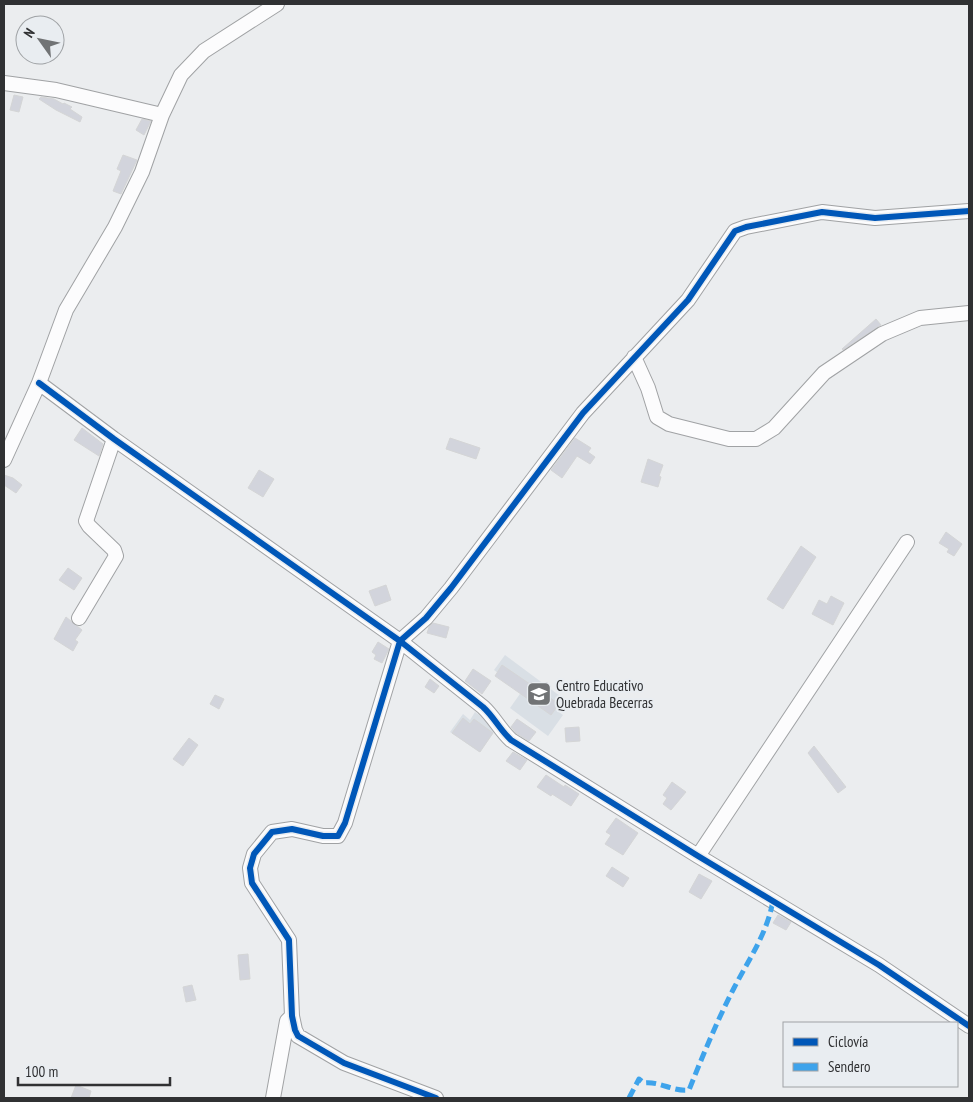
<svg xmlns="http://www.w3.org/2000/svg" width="973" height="1102" viewBox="0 0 973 1102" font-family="'PT Sans Narrow',sans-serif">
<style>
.built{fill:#d9dfe5}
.building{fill:#d2d4dc;stroke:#d4d5d6}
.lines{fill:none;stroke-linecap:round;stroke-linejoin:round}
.minor-casing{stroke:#a0a2a4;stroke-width:16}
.minor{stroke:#fcfcfd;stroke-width:14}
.quiet{stroke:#3ea3eb;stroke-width:5;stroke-dasharray:10 5;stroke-linecap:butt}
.cycleway-casing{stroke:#e9edf1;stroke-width:9}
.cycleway{stroke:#0057b8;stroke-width:6}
.labels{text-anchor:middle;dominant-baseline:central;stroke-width:4;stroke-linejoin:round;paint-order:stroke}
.poi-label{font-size:15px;fill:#303133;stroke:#e9edf1;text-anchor:start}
</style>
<rect width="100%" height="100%" fill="#ebedef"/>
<!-- built -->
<path class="built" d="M505 655 560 696 552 707 563 715 548 736 510 708 522 691 494 670Z
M475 712 497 728 479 752 450 732 463 714 470 720Z"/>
<!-- building -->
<path class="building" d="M14 95 23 97 19 112 10 110Z
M41 97 54 99 63 104 64 103 72 107 70 109 82 117 80 122 56 110 39 99Z
M142 119 151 121 144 135 136 130Z
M123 155 137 160 121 194 113 191 121 171 117 169Z
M876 319 881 325 843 350 842 349Z
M82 428 103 444 99 456 74 440Z
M450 438 480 448 476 459 446 449Z
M575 438 591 448 588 452 595 457 590 464 577 456 562 478 551 470Z
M648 459 663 465 659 476 661 477 658 487 641 482Z
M259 470 274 479 263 497 248 488Z
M4 475 13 478 22 485 16 493 4 485Z
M946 532 962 544 954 556 947 552 949 549 939 543Z
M801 546 816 557 783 609 767 599Z
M68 568 82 578 74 590 59 580Z
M386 585 391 600 375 606 369 591Z
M831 596 844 603 833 625 812 614 819 600 827 604Z
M66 617 82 630 75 640 78 642 73 651 54 639Z
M433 623 449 627 446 638 427 633 429 627Z
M378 642 389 649 382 663 374 659 376 655 372 652Z
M502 665 559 704 551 715 495 676Z
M473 669 491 681 482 694 465 681Z
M430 679 439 686 434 693 425 687Z
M215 695 224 699 219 709 210 704Z
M463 718 470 724 474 719 493 733 480 752 452 733Z
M517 719 536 732 529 741 516 733 511 727Z
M579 727 580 741 566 742 565 728Z
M189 738 198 745 183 766 173 759Z
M814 746 846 787 838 793 808 753Z
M513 752 527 760 520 770 506 761Z
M546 775 564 787 565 785 579 794 571 806 552 794 551 796 537 787Z
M672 782 686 792 671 810 663 804 667 798 663 795Z
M616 818 638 833 623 855 605 844 611 835 606 832Z
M612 867 629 878 623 887 606 876Z
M699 874 712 881 701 899 689 892Z
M778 915 791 922 786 930 773 923Z
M248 954 250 979 240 980 238 955Z
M192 985 196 1000 186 1002 183 987Z
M76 1085 91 1091 89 1098H71Z"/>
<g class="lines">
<defs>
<path id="minor" d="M4 83 56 90 162 115
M634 357 648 388 657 417 669 424 729 439H756L774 428 824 373 882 334 920 318 969 313
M39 383 114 439 400 641 483 707C494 717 500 730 511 740L698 856 879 965 969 1026
M4 460 39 383 66 310 115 227 142 172 162 115 181 75 204 51 277 4
M79 618 116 556 114 550 89 526 86 521 114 439
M698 856 907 542
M273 1098 287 1021 291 1017
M436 1098 344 1063 298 1036 295 1030 292 1016 289 940 252 883 250 868 254 854 272 832 292 829 323 836H338L345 823 400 641 426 618 451 588 583 413 688 300 735 231 746 227 822 212 875 218 969 211"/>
</defs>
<!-- minor casing -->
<use href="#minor" class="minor-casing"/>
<!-- minor -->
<use href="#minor" class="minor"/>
<!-- quiet -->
<path class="quiet" d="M629 1098 639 1079 644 1083C660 1081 673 1092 689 1090 703 1055 717 1021 734 988 749 959 768 932 773 900"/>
<defs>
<path id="cycleway" d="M39 383 114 439 400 641 483 707C494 717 500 730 511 740L698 856 879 965 969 1026
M436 1098 344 1063 298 1036 295 1030 292 1016 289 940 252 883 250 868 254 854 272 832 292 829 323 836H338L345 823 400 641 426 618 451 588 583 413 688 300 735 231 746 227 822 212 875 218 969 211"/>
</defs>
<!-- cycleway casing -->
<use href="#cycleway" class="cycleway-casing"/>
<!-- cycleway -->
<use href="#cycleway" class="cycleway"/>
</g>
<!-- icons -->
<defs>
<symbol id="school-square" viewBox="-11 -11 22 22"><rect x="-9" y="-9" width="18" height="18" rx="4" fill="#717375" stroke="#e9edf1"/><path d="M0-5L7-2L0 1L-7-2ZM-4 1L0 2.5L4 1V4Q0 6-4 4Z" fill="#fff"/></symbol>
</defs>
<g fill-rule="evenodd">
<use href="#school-square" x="525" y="680" width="28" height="28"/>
</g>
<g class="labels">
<!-- poi labels -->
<g class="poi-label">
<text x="556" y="685">Centro Educativo<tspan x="556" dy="17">Quebrada Becerras</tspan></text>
</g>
</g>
<!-- border -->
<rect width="973" height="1102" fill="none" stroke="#303133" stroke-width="10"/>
<!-- legend -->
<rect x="783" y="1022" width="175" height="65" fill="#e9edf1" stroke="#9fa2a5"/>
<rect x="793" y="1038" width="25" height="8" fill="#0057b8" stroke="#9fa2a5"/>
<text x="828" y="1047" font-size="15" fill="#303133">Ciclovía</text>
<rect x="793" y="1063" width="25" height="8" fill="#3ea3eb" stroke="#9fa2a5"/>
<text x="828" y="1072" font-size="15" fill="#303133">Sendero</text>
<!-- north arrow -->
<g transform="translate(40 40) rotate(303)"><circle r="24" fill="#e9edf1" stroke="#9fa2a5"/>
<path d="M0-4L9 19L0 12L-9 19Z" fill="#717375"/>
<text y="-8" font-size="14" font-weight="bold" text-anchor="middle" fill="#303133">N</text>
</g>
<!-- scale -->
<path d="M18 1077v8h152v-8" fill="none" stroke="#303133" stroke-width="2.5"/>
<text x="25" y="1077" font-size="15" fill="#303133" stroke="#e9edf1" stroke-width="4" paint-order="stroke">100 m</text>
</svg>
